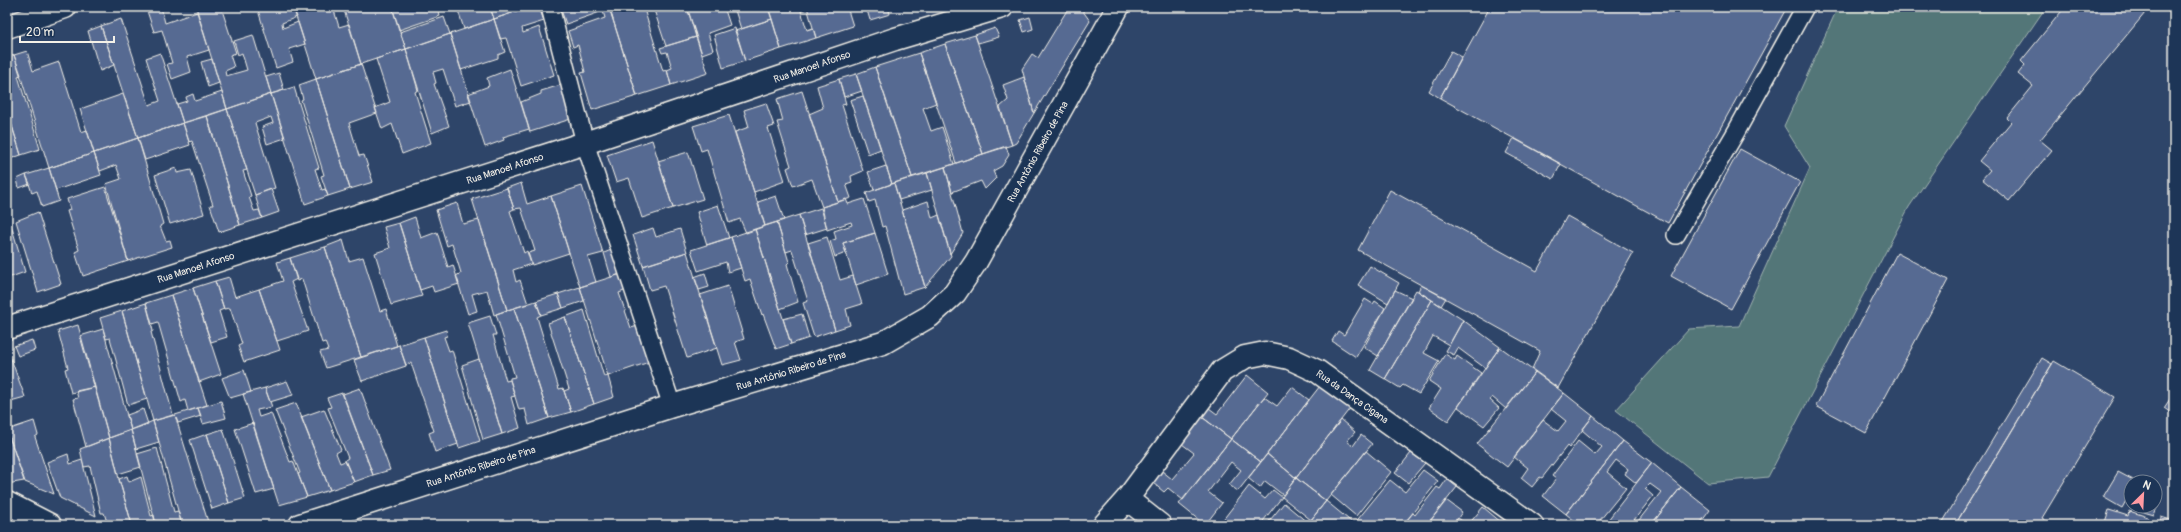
<svg xmlns="http://www.w3.org/2000/svg" width="2181" height="532" viewBox="0 0 2181 532" font-family="Pangolin,sans-serif">
<style>
.green{fill:#527678;stroke:#a3b4b0}
.building{fill:#576a92;stroke:#f4f1e8}
.lines{fill:none;stroke-linecap:round;stroke-linejoin:round}
.lane-casing{stroke:#f4f1e8;stroke-width:20}
.street-casing{stroke:#f4f1e8;stroke-width:25}
.secondary-casing{stroke:#f4f1e8;stroke-width:25}
.lane{stroke:#1d3557;stroke-width:17}
.street{stroke:#1d3557;stroke-width:22}
.secondary{stroke:#1d3557;stroke-width:22}
.labels{text-anchor:middle;dominant-baseline:central;stroke-width:3.5;stroke-linejoin:round;paint-order:stroke}
.street-label{font-size:10px;fill:#f4f1e8;stroke:#1d3557}
</style>
<rect width="100%" height="100%" fill="#2e4569"/>
<filter id="ink" filterUnits="userSpaceOnUse"><feTurbulence type="fractalNoise" baseFrequency=".025" numOctaves="2"/><feDisplacementMap in="SourceGraphic" scale="8" xChannelSelector="R" yChannelSelector="G"/><feConvolveMatrix kernelMatrix="1 2 1 2 8 2 1 2 1" color-interpolation-filters="sRGB"/></filter>
<g filter="url(#ink)">
<!-- green -->
<path class="green" d="M1838 7H2046L1909 207 1768 477 1708 483 1616 410 1689 329 1739 326 1810 168 1784 126Z"/>
<!-- building -->
<path class="building" d="M161 7 165 23 197 12 209 50 187 57 191 72 172 79 167 64 172 63 162 30 154 32 147 11Z
M196 7H221L236 53 230 55 234 67 225 71 226 76 247 70 242 53 238 55 234 41 253 35 271 94 227 109Z
M257 7H293L297 17 282 23 283 28 298 22 305 44 289 49 293 62 276 68Z
M293 7H333L339 27 349 24 361 64 316 79Z
M343 7H392L406 49 361 64Z
M392 7H437L440 16 399 30Z
M457 7H490L494 19 464 29Z
M490 7H530L494 19Z
M530 7H539L544 21 522 28 523 33 539 27 554 75 521 86 506 38 500 39 494 19Z
M560 7H609L637 96 592 110 581 73 585 72 578 45 573 47 568 31 605 18 603 11 566 24Z
M609 7H647L644 9 663 71 667 70 671 85 637 96Z
M653 7H687L696 37 666 46Z
M687 7H724L730 25 708 33 713 50 702 54Z
M734 7H768L772 19 741 29Z
M768 7H807V9L801 11 807 30 813 28 816 38 781 49Z
M807 7H847L853 26 816 38Z
M869 7H888L890 14 870 20 867 10 870 9Z
M1069 7H1080L1090 21 1034 113 1022 69 1032 54 1038 58Z
M1490 7H1787L1668 223 1440 98Z
M2065 7H2150L2040 140 2052 150 2009 201 1982 179 1990 170 1979 161 2011 122 2007 118 2033 86 2018 74 2025 65 2021 61Z
M444 17 450 34 406 49 400 32Z
M1030 17 1033 29 1024 32 1020 20Z
M121 19 149 105 160 101 146 58 160 53 183 123 138 138 101 26Z
M494 19 505 52 498 55V58L461 70 450 34Z
M772 19 781 49 745 61 735 31Z
M101 26 114 65 100 71 88 31Z
M735 28 745 61 723 68 714 35Z
M995 28 999 37 978 43 975 35Z
M450 34 471 101 455 106 443 69 433 72 436 83 434 84 449 126 432 133 406 49Z
M975 35 1012 145 983 154 945 44Z
M696 37 708 73 671 85 667 70 672 68 667 52 662 53 660 48Z
M945 44 983 154 956 163 919 53Z
M406 49 418 90 415 92 431 143 402 154 392 124 382 129 375 108 390 102 376 59Z
M27 51 33 71 59 62 81 132 87 130 94 153 49 168 14 55Z
M1451 51 1462 57 1440 98 1429 91Z
M919 53 936 103 923 108 931 131 942 127 954 164 912 177 875 67Z
M14 55 21 75 18 76 40 149 21 155 7 110V58Z
M212 59 219 83 208 87 201 62Z
M361 64 377 113 349 123 359 156 364 155 373 182 350 189 316 79Z
M875 67 912 177 892 184 856 74Z
M510 69 529 129 503 137 504 140 485 147 468 94 489 86 487 78Z
M279 73 284 90 271 94 266 77Z
M856 74 862 91 844 97 839 79Z
M1024 77 1034 113 1016 143 1012 145 1000 107 1008 100 1003 85Z
M316 79 350 189 328 196 321 176 324 175 301 100 303 99 299 85Z
M839 79 846 104 842 105 863 171 851 176 852 182 846 184 851 198 838 202 809 114 823 108 817 86Z
M564 84 574 118 530 132 521 102 541 94V91Z
M294 87 319 168 315 169 322 190 325 189 328 196 305 204 271 94Z
M802 91 838 202 822 207 812 179 793 186 787 168 791 166 777 122 783 121 777 99Z
M222 92 227 109 183 123 177 104 187 101 186 97 193 94 195 101Z
M123 94 138 138 94 153 80 109Z
M271 94 285 138 267 144 262 127 273 123 271 117 255 123 275 188 255 195 227 109Z
M863 96 881 149 868 154 850 100Z
M766 103 774 126 768 128 785 181 754 192 735 132 749 127 744 110Z
M227 109 247 170 243 171 251 196 249 197 254 211 259 210 262 218 240 225 207 116Z
M7 110 21 155 7 160Z
M729 115 765 226 746 233 740 219 729 223 707 149 701 151 693 126Z
M207 116 240 225 219 232 210 205H213L192 141 189 142 183 123Z
M183 123 190 145 145 160 138 138Z
M138 138 163 224 160 226 166 241 170 240 172 247 128 261 106 184 121 179 116 165 100 171 94 153Z
M1514 138 1561 164 1553 179 1506 153Z
M652 140 673 208 642 218 629 178 616 182 607 155Z
M1006 146 1009 155 1002 166 993 171 996 178 985 189 981 181 952 192 945 167Z
M1740 149 1800 182 1731 309 1671 276Z
M688 152 703 199 673 208 658 161Z
M94 153 101 175 56 190 49 168Z
M886 166 892 184 874 190 868 172Z
M945 167 963 233 950 254 927 173Z
M49 168 59 201 42 207 37 191 32 193 26 175Z
M176 168 177 173 191 170 204 214 170 224 155 175Z
M927 173 932 190 899 200 894 183Z
M26 175 30 184 19 188 17 179Z
M521 183 527 204 551 196 569 253 532 265 528 253 535 251 521 208 514 209 507 188Z
M894 183 925 287 903 294 885 226 882 227 875 200 869 202 866 193Z
M582 186 603 253 588 257 596 282 580 287 551 196Z
M105 187 128 261 83 276 75 252 79 250 67 211 70 210 67 199Z
M507 188 514 209 510 211 524 253 527 251 531 264 513 270 516 282 520 280 528 304 507 310 472 199Z
M271 189 279 212 262 218 255 195Z
M1390 190 1537 271 1567 216 1633 253 1558 388 1532 369 1540 351 1358 250Z
M776 196 784 220 765 226 758 202Z
M846 199 848 204 864 199 875 233 843 243 846 253 835 257 830 241 836 239 834 231 852 225 851 222 827 230 822 207Z
M928 201 932 218 939 215 951 256 925 287 902 210Z
M457 203 463 224 479 220 507 310 494 315 487 290 472 294 477 311 468 314 456 276 461 273 452 244 447 246 436 210Z
M718 205 729 238 707 245 697 212Z
M821 208 827 228 805 235 799 215Z
M38 212 61 284 38 292 16 221Z
M799 215 835 330 814 337 803 303 808 301 792 250 786 252 777 222Z
M415 217 421 238 437 232 448 267 453 265 459 284 434 292 432 286 420 290 399 223Z
M7 218H9L25 272 8 278Z
M777 222 789 262 787 264 798 302 780 309 755 229Z
M399 223 422 296 391 305 375 253 390 248 384 227Z
M653 228 656 237 680 229 687 252 643 266 633 235Z
M755 229 791 344 776 349 763 314 762 315 750 279 745 281 731 237Z
M875 233 888 274 856 285 843 243Z
M731 237 741 268 728 272 726 262 698 271 691 250Z
M827 237 840 280 853 276 862 304 846 309 850 325 835 330 808 243Z
M343 240 349 261 363 257 380 311 386 309 397 346 361 357 325 247Z
M325 247 361 357 326 368 320 352 328 350 325 342 322 343 302 279 297 281 290 258Z
M616 248 624 273 611 277 604 253Z
M687 252 717 348 687 358 664 286 650 290 643 266Z
M1897 253 1948 280 1866 433 1816 406Z
M290 258 297 279 291 282 308 331 277 341 259 289 283 281 277 262Z
M1370 266 1399 283 1388 303 1358 285Z
M624 273 629 289 619 293 631 328 641 325 652 361 608 376 580 287Z
M705 273 709 287 699 290 694 277Z
M229 277 235 297 259 289 280 350 244 362 238 346 242 344 230 308 224 309 215 281Z
M215 281 224 309 219 311 227 337 211 342 193 288Z
M1421 285 1446 298 1441 306 1418 291Z
M728 286 744 339 735 342 741 360 722 365 700 295Z
M580 287 584 301 563 308 558 294Z
M193 288 221 374 199 382 171 295Z
M1395 290 1412 298 1378 356 1364 347Z
M1416 290 1432 300 1385 379 1370 370Z
M558 294 563 308 541 315 536 301Z
M171 295 207 405 188 411 185 400 181 402 158 322 152 324 146 303Z
M1365 299 1373 304 1375 301 1385 308 1356 357 1332 341 1338 331 1344 335Z
M1432 300 1463 320 1449 345 1433 336 1424 353 1439 361 1419 394 1403 385 1400 388 1385 379Z
M536 301 541 315 537 317 559 389 563 388 571 412 549 418 514 308Z
M146 303 153 331 151 332 173 415 153 421 122 311Z
M514 308 549 418 529 425 525 409 519 410 510 380V378L515 377 496 314Z
M584 310 604 377 608 376 614 397 594 404 565 317Z
M122 311 147 399 128 405 110 338 106 339 100 318Z
M802 314 809 338 791 344 783 319Z
M490 316 496 335H493L506 381 510 380 515 396 511 397 520 428 502 434 468 323Z
M565 317 594 404 571 412 564 391 569 389 548 323Z
M1463 320 1500 347 1485 368 1458 348 1454 355 1446 351Z
M78 325 95 387 71 393 65 369 68 368 58 331Z
M103 329 131 430 109 438 80 336Z
M446 330 447 336 444 337 449 351 452 350 480 441 459 448 424 337Z
M424 337 458 444 435 452 429 433 434 431 411 363 406 365 399 345Z
M32 340 35 350 18 356 14 346Z
M399 345 406 366 362 381 354 360Z
M1500 347 1535 372 1506 409 1492 397 1490 400 1499 408 1484 426 1458 407Z
M7 348 25 397 7 402Z
M1445 354 1455 360 1457 356 1481 373 1448 421 1429 408 1441 389 1429 381Z
M2042 358 2052 364 1955 525H1941Z
M479 359 502 434 483 440 462 365Z
M2054 361 2115 397 2042 518 2048 522 2047 525H1955Z
M244 370 251 392 230 398 222 378Z
M1535 372 1564 393 1507 467 1477 444Z
M1247 375 1268 392 1231 439 1202 417 1209 408 1217 414Z
M287 381 293 395 270 402 265 388Z
M1320 386 1351 407 1296 478 1267 454Z
M95 387 109 438 86 447 73 399 78 398 76 391Z
M1292 387 1309 400 1261 462 1231 439 1264 397 1277 406Z
M265 388 272 407 257 410 259 417 271 413 290 462 293 461 307 497 279 505 243 394Z
M360 388 390 470 373 475 343 394Z
M342 393 373 475 354 482 345 460 348 458 328 408 331 407 327 398Z
M1564 393 1593 416 1569 448 1567 446 1542 478 1540 477 1532 487 1521 478 1528 468 1514 457 1543 420 1558 431 1566 421 1551 409Z
M2174 393V415L2164 408Z
M221 401 226 418 203 424 198 408Z
M296 403 330 490 307 497 298 474 300 473 275 410Z
M198 408 201 416 178 423 175 415Z
M143 409 148 424 131 430 127 415Z
M324 409 341 450 336 453 340 463 345 461 354 482 330 490 301 417Z
M175 415 209 525H182L153 421Z
M1593 416 1623 441 1566 514 1543 496 1556 479 1552 476 1578 441 1595 455 1602 447 1582 430Z
M1202 417 1231 439 1183 500 1168 488 1164 492 1153 483 1162 471 1172 479 1194 453 1182 444Z
M1341 420 1355 432 1347 441 1353 446 1361 435 1372 444 1326 501 1296 478Z
M34 421 38 435 35 437 54 494 25 482 7 430Z
M153 421 159 442 136 449 131 430Z
M253 423 274 489 256 494 235 429Z
M223 429 245 498 229 503 207 434Z
M7 430 24 481 7 484Z
M131 430 141 467 118 474 109 438Z
M207 434 229 503 212 509 190 440Z
M109 438 119 479 132 525H108L104 513H101L90 466 84 467 80 449Z
M1231 439 1261 462 1238 491 1229 485 1241 470 1231 462 1208 492 1222 503 1205 525 1179 504Z
M1623 441 1652 463 1636 483 1625 474 1628 469 1616 460 1607 472 1626 488 1596 525H1580L1566 514Z
M157 448 174 512 178 511 182 525H156L137 454Z
M1366 451 1391 472 1356 516 1331 495Z
M1411 453 1425 463 1408 483 1395 473Z
M68 454 70 464 82 460 96 516 60 498 47 462Z
M1267 454 1296 478 1283 495 1265 481 1260 488 1248 478Z
M1652 463 1681 487 1651 525H1635L1661 492 1650 484 1645 489 1653 496 1630 525H1604Z
M1423 470 1438 481 1403 525 1354 524 1390 480 1405 492Z
M2118 472 2137 482H2131V492L2122 508 2103 497Z
M127 476 129 482 141 477 151 516 154 515 156 525H132L119 479Z
M1296 478 1326 501 1311 520 1282 497Z
M1447 479 1457 487 1427 525H1413L1407 520 1413 513 1415 515 1437 487 1440 489Z
M1249 486 1265 499 1273 490 1282 497 1260 525H1227L1222 521Z
M1681 487 1710 510 1699 525H1651Z
M2155 498 2160 500 2154 515 2140 511 2142 506H2155Z
M1446 500 1462 512 1458 518 1452 525H1427Z
M1326 501 1354 524V525H1307Z
M1284 503 1308 523 1307 525H1266Z
M1483 507 1502 523 1500 525H1468Z
M2109 510 2128 516 2129 511 2148 517 2147 525H2104Z
M2161 517 2174 521V525H2160Z
M1458 518 1468 525H1452Z"/>
<g class="lines">
<defs>
<path id="lane" d="M550 7 585 143 672 406
M1676 235 1736 132 1805 7"/>
<path id="street" d="M7 328 585 143 895 39 1002 7
M1127 499 1160 525
M7 503 50 525
M300 525 672 406 883 343 930 316 955 293 976 262 1118 7
M1104 525 1127 499 1222 371 1245 357 1265 353 1289 358 1317 371 1532 525"/>
<path id="secondary" d="M7 27 65 7"/>
</defs>
<!-- lane casing -->
<use href="#lane" class="lane-casing"/>
<!-- street casing -->
<use href="#street" class="street-casing"/>
<!-- secondary casing -->
<use href="#secondary" class="secondary-casing"/>
<!-- lane -->
<use href="#lane" class="lane"/>
<!-- street -->
<use href="#street" class="street"/>
<!-- secondary -->
<use href="#secondary" class="secondary"/>
</g>
</g>
<g class="labels">
<!-- street labels -->
<g class="street-label">
<text transform="translate(812 67) rotate(-19)">Rua Manoel Afonso</text>
<text transform="translate(1038 152) rotate(-61)">Rua Antônio Ribeiro de Pina</text>
<text transform="translate(505 169) rotate(-18)">Rua Manoel Afonso</text>
<text transform="translate(196 268) rotate(-18)">Rua Manoel Afonso</text>
<text transform="translate(791 371) rotate(-17)">Rua Antônio Ribeiro de Pina</text>
<text transform="translate(1352 397) rotate(35)">Rua da Dança Cigana</text>
<text transform="translate(481 467) rotate(-18)">Rua Antônio Ribeiro de Pina</text>
</g>
</g>
<!-- margin -->
<rect width="2181" height="532" fill="none" stroke="#1d3557" stroke-width="24"/>
<rect x="12" y="12" width="2157" height="508" fill="none" stroke="#f4f1e8" stroke-width="1.5" filter="url(#ink)"/>
<!-- north arrow -->
<g transform="translate(2143 494) rotate(24)"><circle r="19" fill="#1d3557" stroke="#738091"/>
<path d="M0-3L7 15L0 10L-7 15Z" fill="#ff9aa2"/>
<text y="-6" font-size="11" font-weight="bold" text-anchor="middle" fill="#f4f1e8">N</text>
</g>
<!-- scale -->
<path d="M20 36v6h94v-6" fill="none" stroke="#f4f1e8" stroke-width="2"/>
<text x="26" y="36" font-size="12" fill="#f4f1e8" stroke="#1d3557" stroke-width="3" paint-order="stroke">20 m</text>
</svg>
